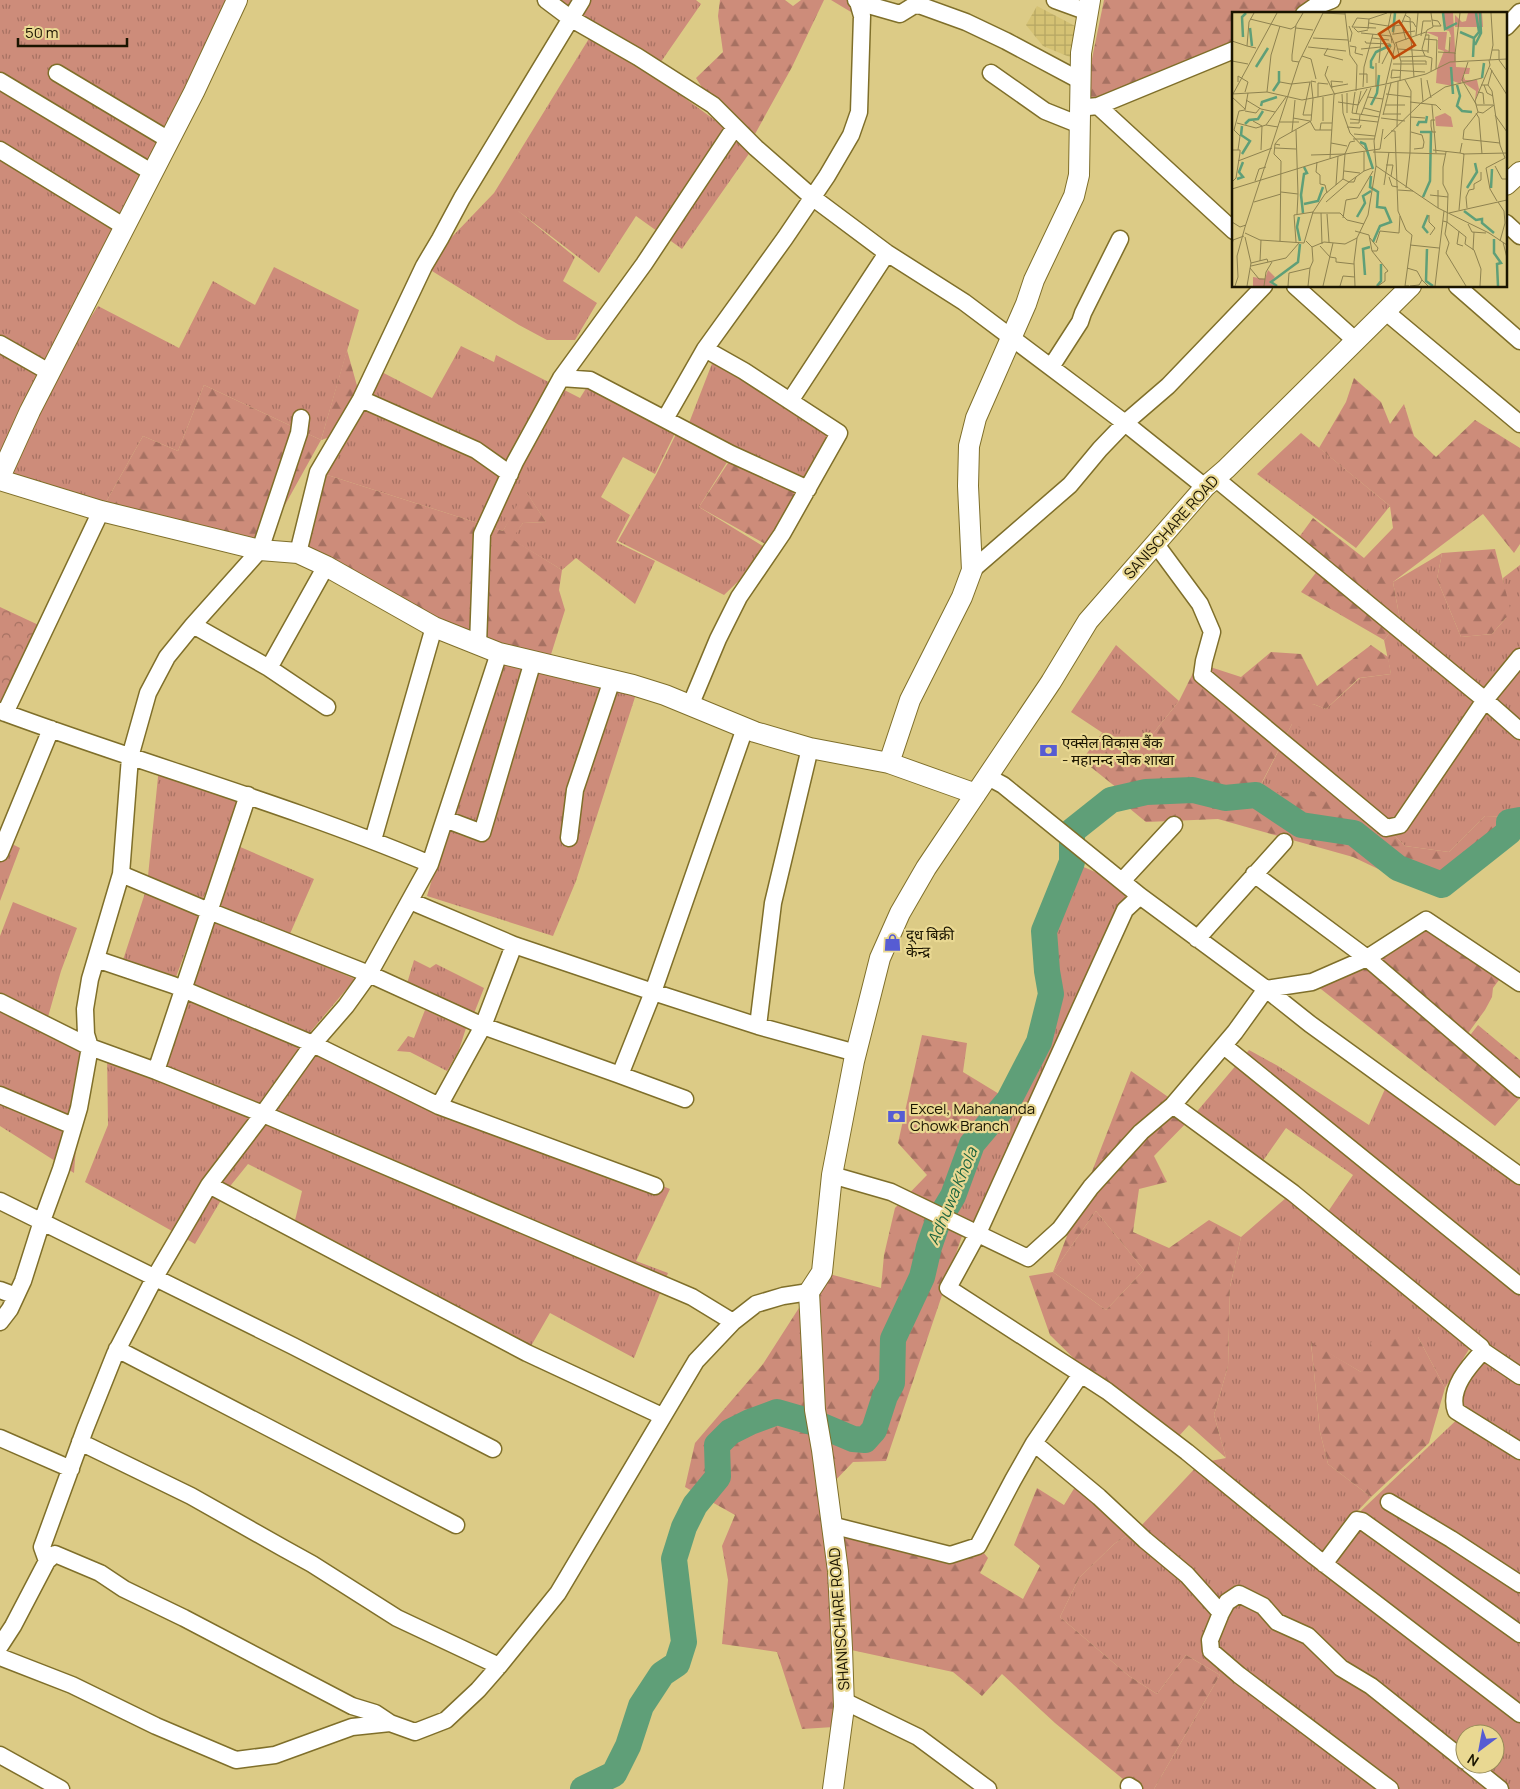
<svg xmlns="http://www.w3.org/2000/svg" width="1520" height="1789" viewBox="0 0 1520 1789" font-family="Manrope,'Noto Sans Devanagari',sans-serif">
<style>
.industrial{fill:url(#industrial-grid)}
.grass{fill:url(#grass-tufts);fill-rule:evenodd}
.forest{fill:url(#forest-firs);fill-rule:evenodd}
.park{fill:url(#park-crowns)}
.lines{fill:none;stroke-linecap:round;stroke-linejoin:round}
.river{stroke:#5f9f78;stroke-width:26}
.minor-casing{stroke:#7f6f2a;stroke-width:19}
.tertiary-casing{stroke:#7f6f2a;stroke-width:22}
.minor{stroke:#fff;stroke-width:16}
.tertiary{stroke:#fff;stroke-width:20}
.labels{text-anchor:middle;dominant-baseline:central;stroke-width:4.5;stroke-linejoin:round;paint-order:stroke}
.street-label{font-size:15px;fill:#1a1400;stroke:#e9d892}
.poi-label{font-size:15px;fill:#1a1400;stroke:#e9d892;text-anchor:start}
.water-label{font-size:16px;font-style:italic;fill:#1b643e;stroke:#e9d892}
.inset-river{fill:none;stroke:#5f9f78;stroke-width:2.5}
.inset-road{fill:none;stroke:#8e8250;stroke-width:1}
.view{fill:#bf4b0a;fill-opacity:0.15;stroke:#bf4b0a;stroke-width:2.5}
.inset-edge{fill:none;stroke:#1a1400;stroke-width:2.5}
</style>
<defs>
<pattern id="industrial-grid" width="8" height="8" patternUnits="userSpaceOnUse" patternTransform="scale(1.25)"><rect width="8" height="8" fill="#d5c274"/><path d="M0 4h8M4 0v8" fill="none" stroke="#b6a663"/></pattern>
<pattern id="grass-tufts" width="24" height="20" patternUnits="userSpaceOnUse" patternTransform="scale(1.25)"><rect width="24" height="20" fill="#cd8c7a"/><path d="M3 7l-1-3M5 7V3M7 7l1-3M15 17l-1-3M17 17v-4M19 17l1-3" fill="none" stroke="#a67162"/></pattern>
<pattern id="forest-firs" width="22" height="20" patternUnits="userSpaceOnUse" patternTransform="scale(1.25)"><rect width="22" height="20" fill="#cd8c7a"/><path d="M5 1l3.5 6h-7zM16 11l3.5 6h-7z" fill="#a67162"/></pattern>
<pattern id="park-crowns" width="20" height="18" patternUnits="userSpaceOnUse" patternTransform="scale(1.25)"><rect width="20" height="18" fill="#cd8c7a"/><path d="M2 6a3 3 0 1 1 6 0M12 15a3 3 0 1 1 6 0" fill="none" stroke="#a67162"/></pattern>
</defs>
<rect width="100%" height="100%" fill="#dccb86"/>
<!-- industrial -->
<path class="industrial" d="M1037 6 1077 27 1072 58 1043 46 1026 25Z"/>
<!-- grass -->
<path class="grass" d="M0 0H228L33 406 98 306 179 348 213 281 255 305 274 267 359 310 321 440 204 385 178 451 143 436 101 511 0 480Z
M547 0H696L701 4 656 69 600 36 753 148 682 249 636 216 599 273 517 210 575 257 563 281 597 303 575 340H547L519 325 424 266 494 193 593 32Z
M461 346 494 362 496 355 580 398 590 382 676 431 655 474 623 457 601 497 630 515 616 542 655 561 635 604 576 558 562 570 511 539 523 523 546 522 526 492 503 531 318 472 374 368 432 398Z
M713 361 835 437 805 487 689 423Z
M677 432 729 459 699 507 766 548 750 570 724 595 618 541 656 475Z
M1301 433 1390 506 1356 548 1257 474Z
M1442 553 1437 579 1461 637 1492 634 1506 618 1503 578 1520 565V817L1485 816 1449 852 1405 846 1357 799 1256 795 1292 724 1313 704 1326 709 1360 678 1391 674 1384 640 1400 620 1393 582Z
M1116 645 1179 701 1136 755 1071 712Z
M499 653 636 694 576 881 553 936 427 896Z
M159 767 248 795 202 901 148 876Z
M0 838 20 848 0 901Z
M238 846 314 879 289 936 218 909Z
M1072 862 1100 874 1140 896 978 1233 955 1222 972 1144 1009 1100 1039 1042 1055 901Z
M145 893 199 915 173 985 122 963Z
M13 902 77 928 61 971 46 1024 90 1047 79 1108 74 1173 0 1126V936Z
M212 919 355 979 307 1036 328 1053 670 1189 636 1261 668 1273 634 1358 550 1313 527 1353 293 1229 302 1191 248 1164 227 1190 195 1244 85 1182 108 1125 107 1053 156 1071Z
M414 960 430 968 436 964 484 988 473 1016 406 987Z
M425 1010 466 1028 459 1050 447 1071 410 1052 397 1051 408 1036 414 1038Z
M1249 1050 1278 1066 1369 1125 1389 1080 1520 1176V1789H1154L1220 1675 1186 1655 1157 1694 1129 1676 1060 1617 1079 1578 1114 1544 1140 1527 1200 1463 1226 1458 1214 1415 1228 1366 1230 1287 1241 1237 1294 1191 1325 1216 1353 1175 1286 1128 1260 1165 1194 1115ZM1418 1337 1445 1388 1476 1338 1481 1359 1458 1405 1466 1411 1327 1543 1371 1497 1328 1464 1320 1432 1311 1343 1361 1372ZM1465 1734H1495V1764H1465Z
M1096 1211 1144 1270 1106 1310 1053 1272Z"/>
<!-- forest -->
<path class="forest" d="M720 0H785L793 6 801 0H824L792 67 755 134 713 105 696 78 723 52 718 16Z
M831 0H856V15Z
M1104 0H1309L1292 14H1234V42L1099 103 1089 101 1086 88Z
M347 350 368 425 321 440 260 550 101 511 143 436 178 451 204 385 321 440Z
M1354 378 1381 402 1390 424 1404 404 1414 436 1436 457 1475 420 1520 448V544L1514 553 1483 514 1393 582 1400 620 1384 640 1301 592 1318 570 1297 540 1313 518 1364 558 1393 528 1390 506 1319 448 1346 402Z
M730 460 802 490 767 545 699 507Z
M318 472 503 531 525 490 546 522 523 523 512 539 562 570 559 590 565 610 548 664 512 656 298 553Z
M1495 549 1511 612 1492 634 1461 637 1437 579 1442 553Z
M1371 645 1388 657 1391 674 1359 678 1326 709 1313 704 1305 730 1292 724 1256 794 1332 791 1357 799 1405 846 1449 852 1485 816 1520 817V837L1509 832 1433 895 1353 857 1218 819 1146 822 1112 794 1117 788 1082 760 1102 733 1136 755 1179 701 1198 663 1241 677 1271 652 1301 654 1317 686Z
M1426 920 1502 976 1493 988 1492 997 1485 1010 1466 1036 1377 959Z
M1370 966 1520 1095V1098L1495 1126 1312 982Z
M1478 1025 1520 1060V1081L1468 1038Z
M922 1035 967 1043 963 1072 1009 1100 972 1145 955 1222 965 1227 886 1461 853 1462 831 1485V1525L950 1555 978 1546 988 1558 980 1573 1023 1599 1040 1566 1014 1545 1037 1488 1064 1505 1078 1482 1140 1527 1114 1544 1079 1578 1060 1617 1129 1676 1157 1694 1186 1655 1220 1675 1154 1789H1135L1055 1723 1002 1674 982 1696 953 1672 842 1648 834 1727 802 1729 777 1652 722 1644 728 1580 722 1546 735 1515 685 1487 695 1443 763 1364 822 1272 881 1288 884 1255 895 1208 927 1175 898 1143Z
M1131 1071 1194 1115 1154 1156 1167 1182 1139 1189 1133 1232 1169 1248 1209 1220 1241 1237 1230 1287 1228 1366 1214 1415 1226 1458 1189 1425 1179 1436 1107 1391 1050 1335 1029 1276 1053 1272ZM1096 1211 1144 1270 1106 1310 1053 1272Z
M1373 1337H1418L1445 1388 1429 1443 1371 1497 1328 1464 1320 1432 1311 1342 1361 1372Z"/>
<!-- park -->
<path class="park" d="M0 607 45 628 0 711Z"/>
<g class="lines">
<!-- river -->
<path class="river" d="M583 1789 614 1774 628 1746 641 1706 662 1674 677 1664 684 1642 674 1559 684 1527 695 1505 718 1477 717 1445 730 1432 750 1422 777 1412 815 1423 853 1439 865 1440 874 1430 885 1396 892 1383 893 1339 922 1277 929 1247 938 1221 953 1196 972 1144 1009 1100 1039 1042 1051 994 1047 971 1044 931 1072 862V831L1111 800 1146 792 1193 790 1225 798 1256 795 1301 825 1354 833 1398 868 1442 885 1509 832V822L1520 820"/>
<defs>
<path id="minor" d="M546 0 570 18 638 57 713 105 756 148 812 197 887 253 964 302 1125 423 1205 487
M1055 0 1088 12
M858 2 900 14 913 6 919 5 966 22 1006 41 1081 81
M1304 14 1314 7 1332 0
M1506 27 1520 12
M57 73 169 140
M991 73 1045 111 1080 125
M0 81 153 173
M1098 106 1234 231
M1088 107 1098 106 1234 50
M0 150 125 227
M1506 223 1520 236
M1295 286 1356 341
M1457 286 1520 341
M1386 312 1520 424
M0 344 49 372
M1051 367 1080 322 1083 313 1120 239
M561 378 590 380 731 454 808 489
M361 399 476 450 510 474
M790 401 887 253
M665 419 705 349 785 238 827 176 851 135 859 112 862 16 858 2 856 0
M1215 478 1485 700 1520 731
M1155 543 1200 604 1212 632 1204 661 1202 675 1386 828 1400 825 1485 700 1520 657
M298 553 318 472 361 399 424 266 440 239 462 198 582 0
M972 570 1070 485 1100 449 1125 423 1168 386 1264 286
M193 625 269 668 327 707
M478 645 482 534 515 462 561 378 644 264 735 127
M269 668 326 566
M690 706 718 639 739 597 782 534 839 433 744 371 705 349
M0 711C143 764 290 805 430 864
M5 713 101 511
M745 728 653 992 758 1026 856 1053
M445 819 482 833 533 661
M569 838 575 790 612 680
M373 840 434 627
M0 853 51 729
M121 874 209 911 369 974 483 1026 439 1106
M1254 874 1367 958 1520 1089
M1122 881 1174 825
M1140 896 1125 910 978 1233 948 1288 1107 1391 1187 1452 1314 1556 1520 1714
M410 901 514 945 653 992 620 1075 483 1026 514 945
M1197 939 1284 842
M96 959 173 985 313 1044 439 1106 655 1186
M1266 989 1310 1024 1520 1176
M1266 989 1312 982 1367 958 1426 920 1520 983
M0 1002 90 1047 156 1071 263 1114 692 1297 733 1322
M758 1026 773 903 810 748
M1224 1046 1520 1286
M156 1071 248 795
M620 1075 685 1099
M0 1095 73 1126
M1173 1105 1293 1193 1481 1347 1483 1351C1469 1366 1448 1389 1456 1411L1520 1451
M832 1175 891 1192 1028 1258 1060 1229 1091 1187 1141 1132 1173 1105 1235 1032 1266 989 1140 896 1003 785 988 777
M209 1185 527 1353 662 1416
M0 1201 293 1346 493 1449
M0 1290 16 1296
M0 1322 10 1309 23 1281 42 1221 61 1169 79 1108 90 1047 86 1034 85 1009 90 979 121 874 130 757 148 693 167 657 193 625 260 550 299 433 301 418
M117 1349 456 1525
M1483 1351 1520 1376
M0 1438 71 1469
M80 1442 191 1496 283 1548 312 1564 397 1618 499 1666
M1034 1443 1099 1497 1145 1540 1187 1575 1221 1613
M1389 1502 1451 1539 1520 1584
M831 1525 950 1555 978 1546 1013 1480 1034 1443 1081 1374
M47 1561 42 1547 85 1429 115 1354 155 1277 209 1185 263 1114 313 1044 346 1006 369 974 430 864 499 653
M1324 1564 1357 1520 1362 1521 1520 1634
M0 1646 13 1626 47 1561 55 1554 100 1573 124 1589 184 1618 352 1706 375 1713 390 1723 415 1732 446 1720 478 1690 499 1666 558 1593 696 1361 733 1322 756 1304 783 1296 809 1292
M0 1657 72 1685 156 1726 236 1760 275 1755 352 1727 390 1723
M844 1701 918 1737 988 1789
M0 1755 61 1789
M1469 1764 1500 1789
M1129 1786 1134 1789
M1390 1789 1239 1675 1211 1651 1210 1640 1221 1613 1227 1602 1239 1594 1263 1606 1277 1622 1308 1636 1341 1668 1371 1686 1465 1761"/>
<path id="tertiary" d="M1506 185 1520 172
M0 477 30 411 194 92 237 0
M0 480 101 511 260 550 298 553 326 566 434 627 499 653 633 685 665 695 755 732 810 748 889 763 976 794
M889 763 910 700 962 597 972 570 968 486 969 446 976 418 1026 304 1034 280 1074 196 1079 175 1081 53 1090 0
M833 1789 844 1707 842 1648 838 1571 822 1450 815 1410 809 1292 822 1272 832 1175 854 1061 880 958 900 913 926 868 1051 682 1088 621 1205 487 1226 469 1411 286"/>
</defs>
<!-- minor casing -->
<use href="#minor" class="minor-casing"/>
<!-- tertiary casing -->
<use href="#tertiary" class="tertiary-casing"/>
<!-- minor -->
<use href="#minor" class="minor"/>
<!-- tertiary -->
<use href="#tertiary" class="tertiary"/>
</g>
<!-- icons -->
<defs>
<symbol id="bank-bare" viewBox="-9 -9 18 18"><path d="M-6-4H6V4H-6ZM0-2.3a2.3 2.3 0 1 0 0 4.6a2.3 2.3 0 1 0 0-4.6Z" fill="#565cd3" stroke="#e9d892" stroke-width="2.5" paint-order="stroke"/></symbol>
<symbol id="shop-bare" viewBox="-9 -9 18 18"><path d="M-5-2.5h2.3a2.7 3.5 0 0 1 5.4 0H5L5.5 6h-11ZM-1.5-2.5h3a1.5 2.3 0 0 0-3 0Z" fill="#565cd3" stroke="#e9d892" stroke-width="2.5" paint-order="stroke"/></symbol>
</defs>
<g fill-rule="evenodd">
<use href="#bank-bare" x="1036" y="738" width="25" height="25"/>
<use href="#shop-bare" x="880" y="930" width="25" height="25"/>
<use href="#bank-bare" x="884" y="1104" width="25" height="25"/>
</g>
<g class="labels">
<!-- street labels -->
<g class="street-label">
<text transform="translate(1171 527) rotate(-48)">SANISCHARE ROAD</text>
<text transform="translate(839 1619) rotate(-94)">SHANISCHARE ROAD</text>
</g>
<!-- poi labels -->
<g class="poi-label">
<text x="1062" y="742">एक्सेल विकास बैंक<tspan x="1062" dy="17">- महानन्द चोक शाखा</tspan></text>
<text x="906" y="934">दूध बिक्री<tspan x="906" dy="17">केन्द्र</tspan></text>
<text x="910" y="1108">Excel, Mahananda<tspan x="910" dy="17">Chowk Branch</tspan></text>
</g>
<!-- water labels -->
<g class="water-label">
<text transform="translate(952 1196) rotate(-67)">Adhuwa Khola</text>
</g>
</g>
<!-- overview -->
<g transform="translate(1232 12)">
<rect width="275" height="275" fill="#dccb86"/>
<path d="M236 1H250L251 15H223V3L230 10 234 9Z" fill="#cd8c7a"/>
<path d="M211 1H221L224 55 238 56 237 62H231L233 68H245L247 77 243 89 244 79 229 69V72L221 69V74L204 71 205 57 212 39 206 37V25L194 20H215L213 37 217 39 219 24 217 19 213 18ZM213 101 219 105 221 115 204 114 203 105ZM36 258 43 265 38 271 43 274H21V265L33 267Z" fill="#cd8c7a"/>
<path class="inset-river" d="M211 1 213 17 225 11M18 16 20 34M161 20 163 1M228 20 242 26 241 45M11 25 10 5 14 1M242 26 247 20 244 1M243 33 249 21 248 1M24 55 36 36M219 55 221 82M142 56 139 55V49L144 40 159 33M250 66 252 51M225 73 228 84 225 94 230 99 240 100M41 79 47 70V59M139 93 145 81 147 63M29 94 30 90 45 85M13 112 17 108 26 107 31 99M185 114 187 110H194L195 104M188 120H199L198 169 191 185M128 130 133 132 141 157M10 142 18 129 9 123 10 114M139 164 138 175 146 180 145 195 153 196 159 210 148 214 141 230M5 167 11 165 7 160 11 150M235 176 245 160 243 151M259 176 260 157M72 192 86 189 91 175M232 199 244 208 250 207V211L262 221M71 201 69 183 72 162 75 161 72 155M196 203 191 215 196 221M67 205 65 215 68 229M125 205 133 191 131 184 139 179M262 227V241L269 251 265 252 266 274M195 237 194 269 201 274M133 263 131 237 138 235M45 274 39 270 66 250 68 232M145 274 149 269V252"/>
<path class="inset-road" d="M22 1 17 10 15 34 24 36M90 1 113 2M113 1 118 43 125 53 124 79M173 3 178 6 179 27M18 7 59 17 64 14M137 7 125 6 120 15 144 16M200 8 206 9 209 14H201M170 9 181 10 184 15M169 10 174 28M137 11 156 14M117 14 120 21 118 30M64 16 81 18M122 16 126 20 136 18M136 17 137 7 155 1M195 18 190 37 193 44 200 46 199 59M195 18 201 15 199 1M129 21 159 24 160 31M162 22 183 19M161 23 162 14 169 13 174 1M184 23 186 1M194 23H197L196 41M189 24 191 9H199M81 26 116 28M140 26 157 28M179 27 182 65M193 27 205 28 204 57M0 29 15 34M133 29 134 31 158 32M163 31 194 20M164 31 169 50 168 69M118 34 124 35 123 41 131 43M76 35 114 39M96 36 92 43 111 48M129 37 149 35M166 37 196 39M260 38H267V48L275 59M206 40 223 41V49M217 41 218 25M223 42 228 1M70 44 79 47 84 67M168 45 193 44M257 48 258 53 243 89 246 100 232 118 231 127 268 131M258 48 261 33 259 1M0 49 16 52M169 49H194V51M67 50 60 49V43L64 13 71 1M236 50 230 68 244 92M147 51 149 27M150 52 159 34M161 52H195M96 54 93 63 103 83M258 56 275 83M160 58 193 60M160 58 159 66 168 65M127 62H135V71M189 66 191 90M195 68 199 86M6 70V64L16 70 13 80M48 70 59 72 78 70 71 103H80M154 72 163 34 156 16 159 1M154 72 194 62 218 50 275 47M154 73 142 129 144 154 206 196 257 221 275 233M249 73H256L260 79 268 133 273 146 254 156 258 177 265 189M252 73 255 81 261 84M256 73 260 58M99 75 116 72M131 75 132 55 141 22M144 75V51M100 76 99 69 111 70M35 80 39 43 48 14M123 80 120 101 147 105M246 80 251 81 252 92M0 82 35 80 70 88 154 72M1 82 45 1M110 82 111 101 118 121 135 139M154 82 179 85M0 85 13 97M86 85V71L96 72M91 85V109M136 85 151 87M81 87 79 69 84 70M14 88 29 97 43 100M106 90 126 93 135 77M178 90 204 93 209 98M154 93H173M200 93 204 141M244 93H261M132 96 148 100M13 99 24 101 28 96M246 100 251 101 262 93M115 101V81M244 101 247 106 250 142M124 102 129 79M151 102H169M129 103 139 76M151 103 159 71M263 103 275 120M178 105 193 106M61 106 78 109M149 106 173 109M118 107 146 110M203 108H199V114L200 120H204M21 109 30 114 29 138M78 109 83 118H100M48 110H67M5 111 24 116 34 113 46 115M118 111H127L128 103M34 113 54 85M115 115 128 116 129 113M165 115 166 69M64 118 66 182M88 118 89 111H100M159 119H163L166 199 174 218 180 223 173 274H177M60 120 63 88M179 120 190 123 192 130 191 136 182 137M122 122 143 124M121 127H142M152 127 189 91 213 75 250 66M99 131 115 134M43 132 42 142 49 149 48 229M48 133 43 132 47 127 79 109 81 87M43 136 64 137M0 138H8V141L4 166 0 170M6 138 8 124 2 118 7 99 13 98 16 81M201 138 228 141 230 131M132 140V159L140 156M141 140 178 141 179 79 173 68M214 140 211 155V172L216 182 215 210 234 225 233 232 242 238 249 257 248 274M113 142 118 130 123 129M231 142 275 141M79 143 113 142 111 167M98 146 102 83M6 149 40 136M85 150 84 160 88 163V172L93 173 95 181M154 153H161L159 164M263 154 270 167H275M112 159 128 161M157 165 160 174 166 175M23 169 27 157 34 155M104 173 106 144M152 173 157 140M174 176 178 141 213 142M0 177 113 142 148 137 151 117M166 178 181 179M206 178V196M49 180 66 182 65 202M198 183 216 185M22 190 49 182M94 190 117 170H122L124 165M266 190 272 199 273 211 268 229M235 196 234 185 237 178 242 177V172L249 168V160M227 198 232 142 228 141M80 201H108L115 208 132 212M89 201 90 232M217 201 275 188M95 202 97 230M197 203V210L203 216 198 223M111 206 114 188 125 186 141 159M211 209 215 210 213 222 217 231 214 241 234 274M0 210 8 215 14 213M236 212 240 220 254 221M123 219 137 223 140 239 156 259 153 261V269L146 274M227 219 225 232 231 234M13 221 28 228 72 231 81 200 93 182 111 167 117 170 132 159M13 225 19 251 15 274M138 226 146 236 145 239H140M64 230 62 203 81 200M271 230 275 246M144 231 148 219 167 221 168 204M0 233 1 228 12 224M178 233 207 236M88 234 98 245 104 246V250L122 252M80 235 92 230 113 232 125 226M241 238 242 220M28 249 29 228M19 251 35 247 36 250M19 254 54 246 67 231M18 256 27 267H33M175 256 185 259 190 268M3 274 6 265 5 244 13 215 67 50 91 1M32 274 34 260 40 250M56 274 57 261 78 256 81 249 80 235 74 229M76 274 78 256M91 274 101 231M108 274 111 264 123 265M123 274 122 250 125 226 136 203 144 154M178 274 187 273 190 268 196 274M203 274 212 199"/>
<path class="view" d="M167 9 183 33 162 46 147 22Z"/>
<rect width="275" height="275" class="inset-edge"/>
</g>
<!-- north arrow -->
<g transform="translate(1480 1749) rotate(212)"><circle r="24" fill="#e9d892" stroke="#968a58"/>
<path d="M0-4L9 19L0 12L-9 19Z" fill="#565cd3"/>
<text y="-8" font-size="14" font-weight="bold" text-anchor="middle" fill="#1a1400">N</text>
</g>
<!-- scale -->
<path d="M18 38v8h109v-8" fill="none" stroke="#1a1400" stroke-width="2.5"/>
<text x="25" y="38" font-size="15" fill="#1a1400" stroke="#e9d892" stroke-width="4" paint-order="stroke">50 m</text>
</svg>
